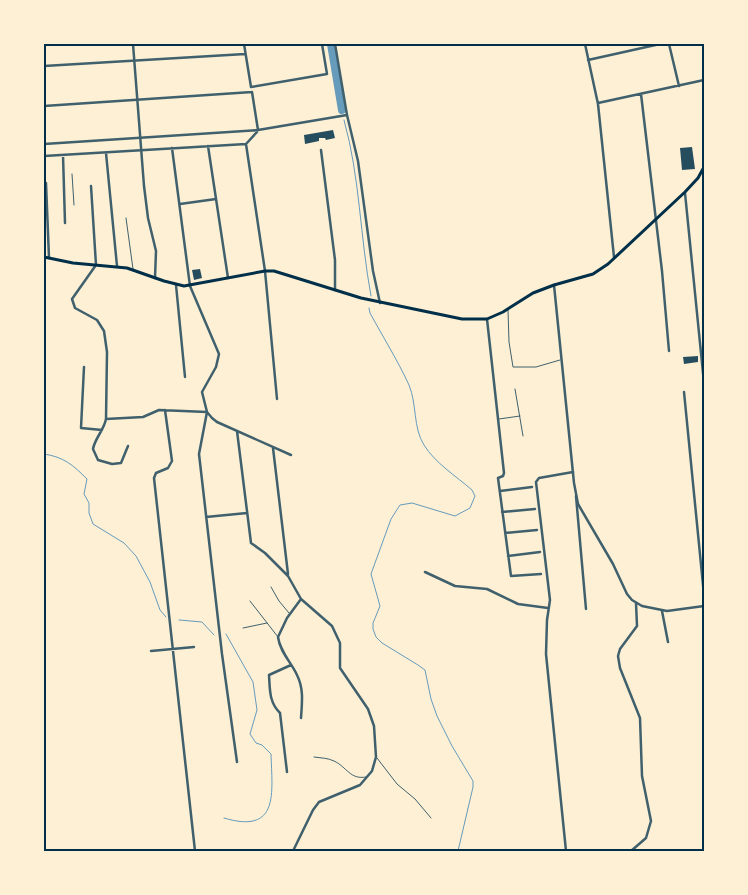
<svg xmlns="http://www.w3.org/2000/svg" width="748" height="895" viewBox="0 0 748 895" font-family="Ubuntu,sans-serif">
<style>
.lines{fill:none;stroke-linecap:round;stroke-linejoin:round}
.stream{stroke:#669bbc;stroke-width:1}
.river{stroke:#669bbc;stroke-width:8}
.building{fill:#264d5e}
.service{stroke:#3f606c;stroke-width:1}
.minor{stroke:#3f606c;stroke-width:2.5}
.tertiary{stroke:#3f606c;stroke-width:2.5}
.secondary{stroke:#003049;stroke-width:3}
.neatline{fill:none;stroke:#003049;stroke-width:2}
</style>
<rect width="100%" height="100%" fill="#fdf0d5"/>
<g class="lines">
<!-- stream -->
<path class="stream" d="M344 120C360 177 360 237 371 296
M369 308 370 313C383 337 398 361 409 385 417 404 413 428 424 445 435 463 456 476 472 490L475 496 470 508 455 516 412 503 400 505 391 519 371 574 380 606 373 623V629L376 637 382 643 418 665 425 670 431 699 437 716 452 746 473 781V787L458 851
M44 454C64 457 73 465 87 479L84 494 89 503V513L93 524 124 543 136 556 150 582 160 610 166 617
M179 620 202 622 214 635
M224 818C280 835 272 792 271 754L262 745 256 743 250 734 257 710 253 682 226 634"/>
<!-- river -->
<path class="river" d="M331 44 342 110"/>
</g>
<!-- building -->
<path class="building" d="M333 130 335 138 326 140 325 138H319V141L305 144 304 135Z
M692 147 695 169 682 170 680 148Z
M200 269 202 278 194 280 192 270Z
M698 356V362L684 364 683 357Z"/>
<g class="lines">
<!-- service -->
<path class="service" d="M72 174 74 205
M126 218 133 269
M508 310 509 342 513 367H536L560 360
M515 389 523 436
M499 419 520 416
M271 587 279 601 289 613
M250 601 278 637
M243 628 267 623
M314 757C321 758 328 758 334 761 347 767 350 780 366 777
M377 758 397 784 415 799 431 818"/>
<!-- minor -->
<path class="minor" d="M244 44 251 87
M335 44 347 115 358 161 373 271 380 303
M585 44 598 104 614 257
M669 44 679 86
M588 60 660 44
M44 66 245 54
M251 87 327 74 322 44
M252 92 258 130
M641 94 662 271 669 351
M598 103 704 80
M44 106 252 92
M44 144 258 130 347 115
M246 144 265 271 277 399
M208 146 228 278
M172 148 190 286 219 354 216 367 202 392 207 412 212 418 217 422 291 455
M321 150 335 260V290
M106 153 117 266
M63 155 65 223
M44 156 246 144 257 132
M46 183 49 258
M91 186 96 265 72 299 75 308 97 320 104 331 107 352 106 419C104 430 95 438 93 449L98 460 112 464 121 463 128 446
M685 193 704 383
M180 204 216 199
M176 285 185 377
M487 319 504 473 503 476 498 478 511 576 541 574
M84 367 81 428 102 430
M684 392 704 595
M165 410 172 461 168 468 156 473 154 478 195 851
M106 419 143 417 159 410 207 412 199 454 222 654 237 762
M237 431 251 543 265 553 288 576 301 599 332 626 340 643V668L368 709 374 726 376 757 372 771 360 785 319 802 313 810 293 851
M273 448 288 574
M500 491 532 487
M576 496 586 609
M502 512 535 509
M206 517 247 513
M505 533 537 530
M508 556 540 552
M425 572 455 586 487 589 518 604 548 608
M662 611 668 642
M151 651 194 647
M301 718C302 703 304 689 297 675 291 662 280 652 278 637L287 618 301 599
M287 772 280 713C269 702 270 690 269 675L291 665
M566 851 546 654 547 620 550 600 536 482 539 478 573 472
M631 851 646 838 651 821 642 776 640 718 620 668 618 656 620 649 637 626 636 603"/>
<!-- tertiary -->
<path class="tertiary" d="M133 44 144 186 148 218 156 251 155 278
M554 285 574 483 578 504 613 564 627 594 632 600 642 606 667 611 704 606"/>
<!-- secondary -->
<path class="secondary" d="M44 257 73 263 127 268 164 281 184 286 265 271H274L361 298 462 319H487L503 312 533 293 554 285 593 274 608 264 685 192 698 178 704 167"/>
</g>
<!-- border -->
<rect width="748" height="895" fill="none" stroke="#fdf0d5" stroke-width="90"/>
<rect x="45" y="45" width="658" height="805" class="neatline"/>
</svg>
